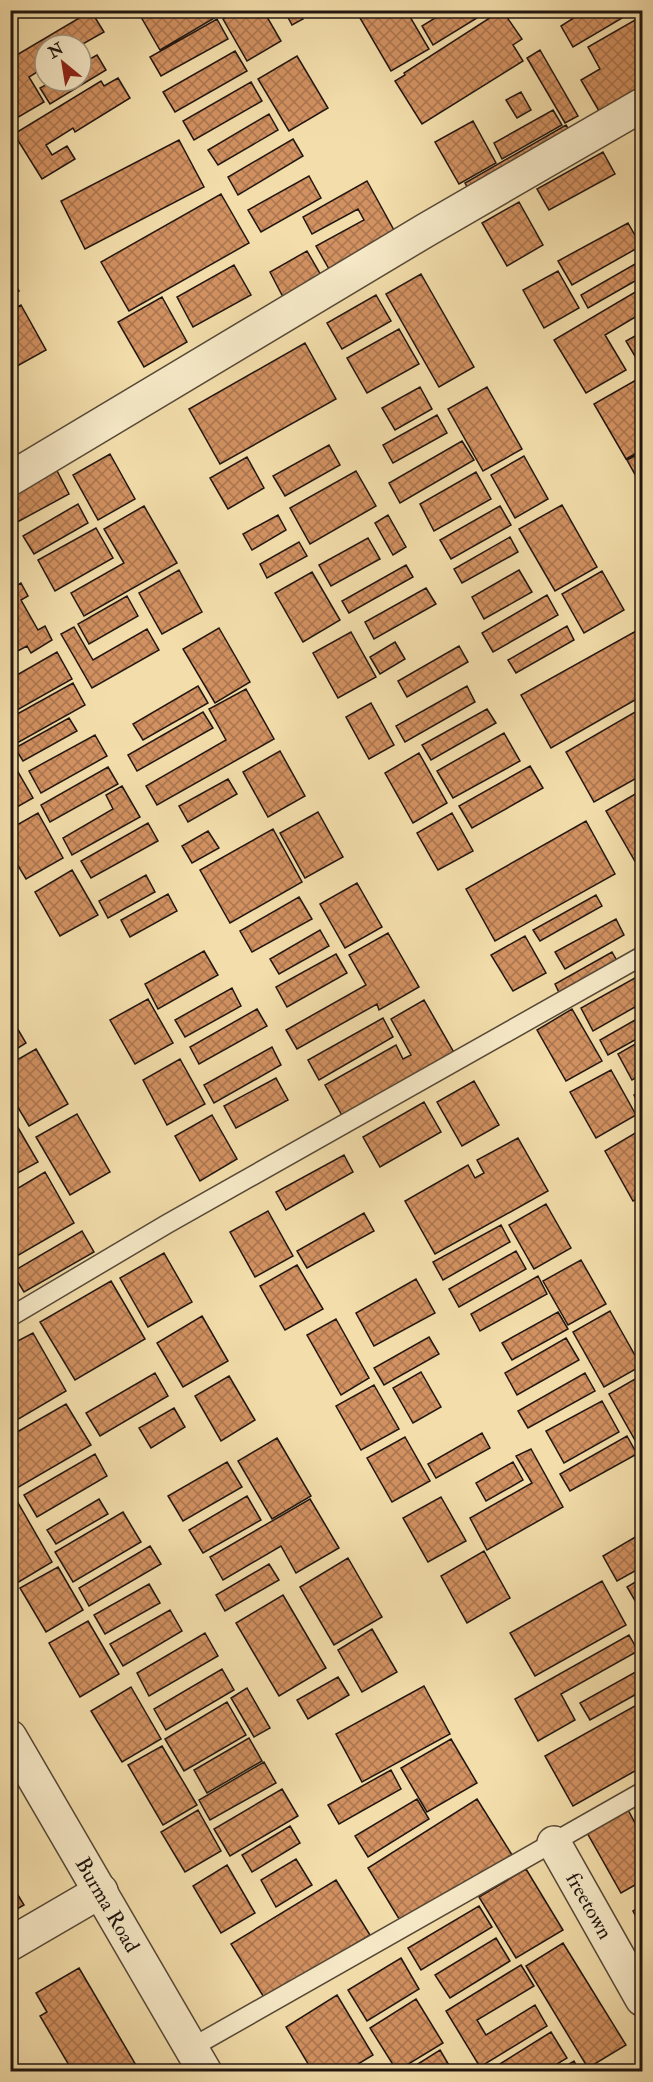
<svg xmlns="http://www.w3.org/2000/svg" width="653" height="2082" viewBox="0 0 653 2082" font-family="'IM FELL Double Pica',serif">
<style>
.building{fill:url(#building-cross-hatch);stroke:#211610;stroke-width:1.5}
.lines{fill:none;stroke-linecap:round;stroke-linejoin:round}
.service-casing{stroke:#564837;stroke-width:21}
.minor-casing{stroke:#564837;stroke-width:36}
.tertiary-casing{stroke:#564837;stroke-width:36}
.service{stroke:#f7eac8;stroke-width:18}
.minor{stroke:#f7eac8;stroke-width:33}
.tertiary{stroke:#f7eac8;stroke-width:33}
.labels{text-anchor:middle;dominant-baseline:central;stroke-width:4.5;stroke-linejoin:round;paint-order:stroke}
.street-label{font-size:21px;fill:#211610;stroke:#f7eac8}
</style>
<defs>
<pattern id="building-cross-hatch" width="8" height="8" patternUnits="userSpaceOnUse" patternTransform="scale(1.5)"><rect width="8" height="8" fill="#d29161"/><path d="M0 0l8 8M0 8l8-8" fill="none" stroke="#aa754f"/></pattern>
</defs>
<rect width="100%" height="100%" fill="#f3deab"/>
<filter id="stains"><feTurbulence type="fractalNoise" baseFrequency=".00333" numOctaves="4"/><feColorMatrix values="0 0 0 0 .2 0 0 0 0 .09 0 0 0 0 .02 0 0 0 .5 -.17"/></filter>
<radialGradient id="worn" r=".72"><stop offset=".6" stop-color="#630" stop-opacity="0"/><stop offset="1" stop-color="#630" stop-opacity=".3"/></radialGradient>
<!-- building -->
<path class="building" d="M137 10H228L160 50Z
M238 10H263L281 41 247 61 223 19Z
M284 10H298L303 19 292 25Z
M372 10H406L429 49 391 71 360 18Z
M448 10H490L433 45 422 26Z
M502 10 522 39 513 45 523 61 422 124 395 81 405 75 404 73Z
M586 10H627L629 14 573 47 561 26Z
M91 11 104 32 81 45H45V67L29 77 44 102 10 122V59Z
M642 16V86L599 111 581 80 600 69 588 47Z
M217 19 228 39 161 76 150 57Z
M540 50 578 116 565 123 527 58Z
M235 51 247 71 175 112 163 92Z
M97 55 106 70 50 104 40 88 53 81H81V64Z
M297 56 328 108 289 131 258 79Z
M118 78 130 98 75 132 73 128 46 145 52 155 67 146 75 159 42 179 14 134 101 81 104 86Z
M251 82 262 101 194 140 183 121Z
M521 92 531 110 517 118 506 100Z
M553 110 562 125 502 159 494 143Z
M269 114 278 130 218 165 208 150Z
M473 121 496 163 459 184 435 142Z
M566 125 576 141 474 199 465 183Z
M293 139 303 156 238 195 228 177Z
M179 140 204 187 85 249 61 201Z
M603 152 615 174 549 210 537 189Z
M309 176 321 198 261 232 248 210Z
M367 181 395 232 329 269 316 246 364 220 358 209 312 234 303 217Z
M221 194 249 243 129 311 101 262Z
M519 202 543 245 507 266 482 223Z
M628 223 641 246 572 285 558 261Z
M307 251 322 277 284 299 270 272Z
M642 260V277L588 308 581 295Z
M234 265 251 295 193 327 177 297Z
M558 271 579 308 544 328 523 290Z
M421 274 474 367 439 387 386 294Z
M10 277 19 291 10 296Z
M642 288V313L605 335 626 370 586 393 554 340Z
M376 295 391 321 342 349 327 323Z
M162 297 187 342 144 367 118 322Z
M21 305 46 350 10 370V311Z
M399 329 419 364 367 393 347 358Z
M642 332V354L636 358 626 341Z
M305 343 336 399 220 464 189 409Z
M636 380 642 391V450L626 459 594 404Z
M420 387 432 409 395 430 382 408Z
M487 387 522 449 483 471 448 409Z
M437 415 447 433 393 463 383 445Z
M462 441 474 460 400 503 389 483Z
M329 445 340 465 285 496 273 476Z
M642 452V487L627 460Z
M110 454 135 499 98 520 73 475Z
M524 456 548 499 515 518 491 475Z
M247 457 264 488 228 509 210 478Z
M55 467 69 494 10 526V492Z
M356 471 376 506 310 544 290 508Z
M476 472 491 499 434 531 420 504Z
M78 504 88 523 34 554 23 536Z
M562 505 597 567 555 591 519 529Z
M144 506 177 563 84 616 71 593 124 563 104 529Z
M500 506 511 525 451 559 440 540Z
M278 515 286 530 252 550 243 534Z
M388 515 406 547 393 555 375 523Z
M96 528 113 558 55 591 38 560Z
M510 537 518 552 462 583 454 569Z
M368 538 380 559 331 586 319 565Z
M299 542 307 556 267 578 260 564Z
M406 565 413 577 349 613 342 601Z
M179 570 202 612 162 634 139 593Z
M519 570 532 592 484 619 472 597Z
M602 571 624 610 584 633 562 594Z
M312 572 340 620 303 642 275 593Z
M21 583 28 596 21 600 38 630 45 626 52 640 31 653 27 646 10 655V589Z
M426 588 436 604 374 639 365 622Z
M547 595 558 615 493 652 482 633Z
M127 596 138 616 89 644 78 624Z
M567 626 574 640 516 673 508 660Z
M74 627 93 660 147 629 159 650 92 688 61 634Z
M219 628 250 682 215 703 183 649Z
M636 631 642 643V696L551 748 521 695Z
M351 632 376 677 338 698 313 653Z
M395 642 405 659 380 674 370 657Z
M459 646 468 662 407 697 398 681Z
M57 652 72 679 10 714V679Z
M73 683 85 705 10 747V718Z
M198 686 208 703 143 740 133 724Z
M467 686 475 702 405 742 396 726Z
M246 689 274 739 157 805 146 786 226 740 209 709Z
M371 703 394 745 369 759 346 717Z
M642 708V775L594 802 566 752Z
M487 709 496 723 431 760 422 745Z
M203 712 213 728 137 771 128 755Z
M69 718 77 731 23 761 15 748Z
M504 733 520 761 453 798 437 771Z
M95 735 107 756 41 793 29 771Z
M280 751 305 796 268 817 243 772Z
M419 753 447 803 413 823 385 773Z
M10 758 33 798 10 811Z
M530 766 543 788 472 828 459 806Z
M108 767 118 784 50 822 41 805Z
M228 779 237 794 188 822 179 806Z
M122 786 140 817 72 855 63 838 113 809 106 795Z
M642 790V869L640 870 606 811Z
M318 812 343 857 305 878 280 833Z
M38 813 63 858 26 879 10 852V829Z
M452 813 473 851 438 870 417 833Z
M586 821 615 874 495 941 466 889Z
M148 823 158 841 91 878 81 861Z
M273 829 302 882 230 923 200 870Z
M208 831 219 848 192 863 182 846Z
M72 870 98 915 60 936 35 892Z
M146 875 155 892 108 918 99 901Z
M357 883 382 927 345 948 320 904Z
M168 894 177 911 130 937 121 920Z
M596 895 602 906 540 941 533 930Z
M299 897 312 919 252 952 240 931Z
M616 919 624 935 565 969 555 952Z
M320 930 329 946 279 974 270 959Z
M388 933 419 987 379 1010 377 1004 297 1049 286 1030 366 985 349 955Z
M525 936 546 973 513 991 491 955Z
M204 951 218 975 158 1009 145 984Z
M612 952 620 966 562 999 555 984Z
M336 954 347 973 287 1007 276 987Z
M642 974V1003L593 1031 581 1008Z
M232 988 241 1006 185 1037 175 1020Z
M148 999 173 1043 135 1064 110 1020Z
M424 1000 456 1056 344 1119 325 1085 396 1045 403 1059 411 1055 391 1019Z
M257 1009 267 1026 199 1064 190 1047Z
M572 1009 602 1061 566 1081 537 1030Z
M10 1016 26 1043 10 1053Z
M642 1016V1036L608 1055 600 1040Z
M383 1018 393 1037 319 1080 308 1060Z
M642 1040V1074L632 1080 618 1054Z
M272 1047 281 1065 214 1103 204 1085Z
M36 1049 68 1104 29 1126 10 1094V1064Z
M180 1059 205 1104 167 1125 143 1080Z
M611 1070 636 1115 596 1138 570 1092Z
M276 1078 288 1100 236 1128 224 1106Z
M474 1081 499 1125 462 1146 437 1102Z
M642 1090V1111L634 1095Z
M424 1102 441 1132 380 1167 363 1137Z
M10 1114 38 1162 10 1177Z
M77 1114 110 1172 70 1195 36 1137Z
M212 1115 237 1159 200 1181 175 1136Z
M642 1129V1196L633 1201 605 1151Z
M518 1138 548 1191 435 1254 405 1201 468 1165 475 1178 484 1173 477 1160Z
M344 1155 353 1172 286 1210 276 1192Z
M45 1172 74 1223 10 1260V1193Z
M546 1204 571 1248 534 1269 509 1225Z
M268 1211 293 1256 255 1277 230 1232Z
M364 1213 374 1231 307 1268 297 1251Z
M501 1225 510 1242 443 1280 433 1262Z
M82 1231 94 1252 24 1292 12 1272Z
M516 1251 526 1269 459 1307 449 1289Z
M164 1253 192 1302 148 1327 120 1278Z
M581 1260 606 1304 568 1325 543 1281Z
M297 1265 323 1309 285 1330 260 1286Z
M538 1276 547 1294 480 1331 471 1314Z
M416 1279 435 1313 374 1346 356 1313Z
M111 1281 145 1339 75 1380 40 1322Z
M610 1311 641 1366 604 1387 573 1332Z
M558 1312 568 1329 512 1360 502 1343Z
M202 1316 228 1361 183 1387 157 1343Z
M336 1319 369 1378 341 1395 307 1335Z
M33 1333 66 1391 10 1424V1345Z
M429 1337 439 1354 384 1385 374 1368Z
M566 1338 579 1360 517 1395 505 1373Z
M421 1372 441 1407 413 1423 393 1388Z
M155 1373 168 1396 100 1436 86 1413Z
M585 1373 595 1391 528 1428 518 1411Z
M642 1375V1447L640 1449 609 1394Z
M229 1376 255 1420 221 1441 195 1396Z
M374 1385 399 1429 361 1450 336 1406Z
M602 1401 619 1432 564 1463 546 1431Z
M66 1404 91 1445 10 1492V1436Z
M174 1408 185 1427 151 1448 139 1428Z
M482 1433 490 1448 436 1478 428 1464Z
M627 1436 637 1454 570 1491 560 1474Z
M405 1437 430 1481 392 1502 367 1458Z
M277 1438 311 1496 272 1519 238 1461Z
M531 1449 563 1507 487 1550 470 1518 532 1483 516 1456Z
M95 1454 107 1476 37 1517 24 1495Z
M227 1462 242 1487 183 1521 168 1496Z
M513 1462 523 1480 486 1501 476 1483Z
M247 1496 261 1520 203 1553 189 1530Z
M441 1497 466 1541 428 1562 403 1518Z
M99 1499 108 1514 56 1544 47 1530Z
M310 1499 339 1548 296 1573 281 1546 223 1580 210 1557Z
M17 1501 52 1562 17 1583 10 1572V1504Z
M123 1512 141 1542 73 1582 55 1552Z
M642 1533V1567L617 1581 603 1556Z
M150 1546 161 1564 89 1606 79 1588Z
M484 1551 510 1598 467 1623 441 1576Z
M348 1558 382 1617 334 1645 300 1587Z
M269 1564 279 1580 225 1611 216 1595Z
M58 1567 83 1610 46 1632 20 1588Z
M642 1578V1601L637 1604 627 1587Z
M602 1581 626 1625 535 1676 510 1633Z
M149 1584 160 1603 105 1634 94 1615Z
M283 1595 326 1668 279 1696 236 1623Z
M170 1610 182 1631 123 1666 110 1644Z
M88 1621 119 1674 80 1697 49 1643Z
M372 1629 397 1672 362 1692 338 1650Z
M205 1633 218 1656 149 1696 137 1673Z
M629 1635 638 1651 561 1694 575 1720 538 1741 515 1699Z
M222 1669 234 1690 166 1730 154 1709Z
M639 1670 642 1677V1691L590 1720 580 1703Z
M338 1677 349 1695 308 1719 297 1700Z
M424 1686 450 1734 362 1782 336 1734Z
M131 1687 161 1739 122 1762 91 1711Z
M247 1688 270 1728 254 1737 231 1698Z
M227 1702 246 1735 184 1771 165 1739Z
M642 1702V1767L573 1806 545 1756Z
M249 1738 262 1761 207 1793 194 1770Z
M451 1739 477 1783 427 1812 401 1768Z
M162 1746 197 1805 163 1825 128 1765Z
M264 1762 276 1783 210 1820 199 1800Z
M391 1770 401 1789 339 1824 328 1805Z
M282 1789 298 1816 230 1856 214 1829Z
M417 1799 429 1819 368 1857 355 1836Z
M477 1799 514 1858 404 1927 368 1868Z
M627 1808 642 1836V1881L621 1893 586 1831Z
M198 1810 221 1851 185 1872 161 1832Z
M290 1826 300 1843 252 1872 242 1855Z
M296 1859 312 1885 276 1907 261 1880Z
M227 1865 255 1913 221 1933 193 1886Z
M526 1869 563 1930 516 1958 479 1897Z
M336 1880 370 1935 265 1999 231 1944Z
M10 1882 24 1905 10 1913Z
M642 1905V1928L633 1911Z
M479 1906 492 1927 421 1970 408 1948Z
M496 1938 510 1961 450 1998 435 1975Z
M563 1943 626 2045 588 2068 526 1966Z
M401 1958 419 1989 367 2021 348 1990Z
M521 1965 534 1986 477 2020 486 2035 535 2005 547 2026 480 2067 446 2011Z
M79 1968 140 2072H73L40 2016 47 2012 36 1993Z
M337 1995 373 2055 345 2072H313L286 2027Z
M416 1999 443 2043 397 2071 370 2028Z
M551 2032 567 2058 544 2072H487Z
M440 2050 453 2072H405Z
M574 2061 580 2072H556Z"/>
<g class="lines">
<defs>
<path id="service" d="M10 1317 167 1224 642 956
M191 2048 642 1792"/>
<g id="minor">
<path d="M10 479 426 230 642 105"/>
<path id="s1" d="M554 1843 642 1999"/>
<path d="M10 1944 101 1891"/>
</g>
<g id="tertiary">
<path id="s2" d="M10 1737 205 2072"/>
</g>
</defs>
<!-- service casing -->
<use href="#service" class="service-casing"/>
<!-- minor casing -->
<use href="#minor" class="minor-casing"/>
<!-- tertiary casing -->
<use href="#tertiary" class="tertiary-casing"/>
<!-- service -->
<use href="#service" class="service"/>
<!-- minor -->
<use href="#minor" class="minor"/>
<!-- tertiary -->
<use href="#tertiary" class="tertiary"/>
</g>
<g class="labels">
<!-- street labels -->
<g class="street-label">
<text stroke="none"><textPath href="#s2" startOffset="194">Burma Road</textPath></text>
<text stroke="none"><textPath href="#s1" startOffset="72">freetown</textPath></text>
</g>
</g>
<!-- margin -->
<rect width="653" height="2082" fill="none" stroke="#f3deab" stroke-width="36"/>
<rect x="12" y="12" width="629" height="2058" fill="none" stroke="#211610" stroke-width="3"/>
<rect x="18" y="18" width="617" height="2046" fill="none" stroke="#211610" stroke-width="1.5"/>
<!-- north arrow -->
<g transform="translate(63 63) rotate(330)"><circle r="28" fill="#f7eac8" stroke="#a1957e" stroke-width="1.5"/>
<path d="M0-4.5L10 22L0 15L-10 22Z" fill="#8f2418"/>
<text y="-9" font-size="16" font-weight="bold" text-anchor="middle" fill="#211610">N</text>
</g>
<rect width="100%" height="100%" filter="url(#stains)"/>
<rect width="100%" height="100%" fill="url(#worn)"/>
</svg>
